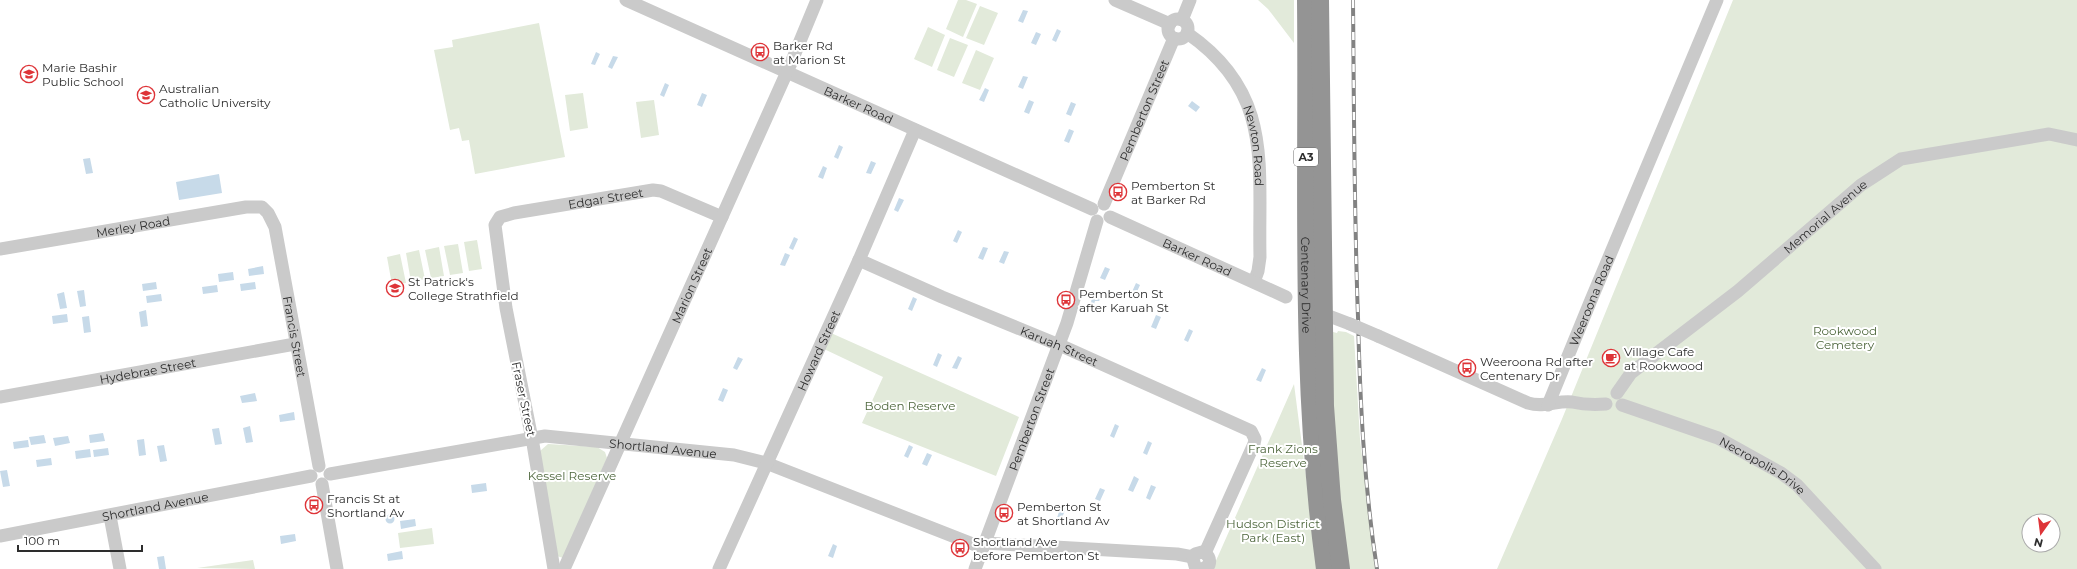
<svg xmlns="http://www.w3.org/2000/svg" width="2077" height="569" viewBox="0 0 2077 569" font-family="Montserrat,sans-serif">
<style>
.green{fill:#e2eada;fill-rule:evenodd}
.water{fill:#c7dae9}
.lines{fill:none;stroke-linecap:round;stroke-linejoin:round}
.minor{stroke:#cacaca;stroke-width:13}
.highway{stroke:#949494;stroke-width:18}
.rail-casing{stroke:#828282;stroke-width:4}
.rail{stroke:#fff;stroke-width:2.5;stroke-dasharray:8;stroke-linecap:butt}
.minor-bridge{stroke:#cacaca;stroke-width:13}
.labels{text-anchor:middle;dominant-baseline:central;stroke-width:4;stroke-linejoin:round;paint-order:stroke}
.shield{fill:#fff;stroke:#6c6c6c;stroke-width:1}
.shield-label{font-size:11px;font-weight:bold;fill:#2d2d2d}
.poi-label{font-size:12px;fill:#2d2d2d;stroke:#fff;text-anchor:start}
.street-label{font-size:12px;fill:#2d2d2d;stroke:#fff}
.park-label{font-size:12px;fill:#4d663c;stroke:#fff}
</style>
<rect width="100%" height="100%" fill="#fff"/>
<!-- green -->
<path class="green" d="M958 0H966L977 4 963 37 946 29Z
M1258 0H1294V43L1268 9Z
M1733 0H2077V569H1497L1562 419ZM2029 521H2053V545H2029Z
M980 6 998 13 984 45 966 38Z
M539 23 565 157 475 174 469 140 462 141 459 128 450 130 434 50 453 47 452 40Z
M928 27 945 35 932 67 914 59Z
M950 38 968 45 954 77 937 70Z
M976 50 994 58 980 90 962 83Z
M583 93 588 128 570 131 565 95Z
M654 100 659 135 641 138 636 102Z
M477 240 482 269 469 271 464 242Z
M458 244 463 273 450 275 444 246Z
M439 247 444 276 431 278 425 250Z
M419 250 425 279 411 282 406 253Z
M400 254 406 283 392 285 387 257Z
M1338 331 1346 332 1354 336 1360 439 1375 569H1348C1339 490 1330 412 1333 332L1337 333Z
M831 333 1019 417 996 476 862 423 883 377 824 349Z
M1294 384 1318 569H1212L1219 554Z
M548 444 597 447 605 452 607 458 563 558 557 556 540 451Z
M432 528 434 544 400 548 398 533Z
M253 560 255 569 197 568Z"/>
<!-- water -->
<path class="water" d="M1023 10 1028 11 1023 23 1018 21Z
M1057 29 1061 31 1056 42 1052 40Z
M1036 32 1041 34 1036 45 1031 43Z
M596 52 600 54 595 65 591 64Z
M613 56 618 57 612 69 608 67Z
M1023 76 1028 77 1023 89 1018 87Z
M665 83 669 85 664 97 660 95Z
M985 88 989 90 984 102 979 100Z
M702 93 707 95 702 107 697 105Z
M1029 100 1034 102 1029 114 1024 112Z
M1192 101 1200 107 1196 112 1188 106Z
M1071 102 1076 104 1071 116 1066 114Z
M1069 129 1074 131 1069 143 1064 141Z
M839 145 843 147 838 159 834 157Z
M90 158 93 173 86 174 83 159Z
M871 161 876 163 871 174 866 173Z
M823 166 827 168 823 179 818 177Z
M219 174 222 193 179 200 176 182Z
M899 198 904 200 898 212 894 210Z
M958 230 962 232 957 243 953 241Z
M794 237 798 239 793 250 789 248Z
M983 247 988 248 983 260 978 258Z
M1004 251 1009 252 1004 264 999 262Z
M785 253 790 255 785 266 780 265Z
M263 266 264 274 249 276 248 269Z
M1105 267 1110 269 1105 280 1100 278Z
M233 272 234 280 219 282 218 274Z
M156 282 157 289 143 291 142 284Z
M255 282 256 289 241 291 240 284Z
M1136 283 1140 285 1135 296 1131 294Z
M217 285 218 292 203 294 202 287Z
M84 290 86 306 80 307 77 291Z
M64 292 67 308 60 309 57 294Z
M1097 292 1100 294 1101 298 1099 301H1095L1094 304 1091 303 1092 296Z
M161 294 162 301 147 303 146 296Z
M913 297 917 299 912 311 908 309Z
M146 310 148 326 141 327 139 312Z
M67 314 68 322 53 324 52 316Z
M1156 315 1161 317 1156 329 1151 327Z
M89 316 91 332 84 333 82 317Z
M1189 329 1193 331 1188 342 1184 340Z
M938 353 942 355 937 367 933 365Z
M958 356 962 358 957 369 952 368Z
M738 357 743 359 737 370 733 368Z
M1262 368 1266 370 1261 382 1256 380Z
M723 388 728 390 723 402 718 400Z
M255 393 257 401 242 403 240 396Z
M294 412 295 420 280 422 279 415Z
M1115 424 1119 426 1114 438 1110 436Z
M250 426 253 442 246 443 243 428Z
M219 428 222 444 215 445 212 429Z
M103 433 105 441 90 443 89 435Z
M44 435 46 443 31 445 29 437Z
M68 436 70 443 55 446 53 438Z
M144 439 146 455 139 456 137 440Z
M28 440 29 447 14 449 13 442Z
M1148 441 1152 443 1147 455 1143 453Z
M164 445 167 461 160 462 157 446Z
M909 445 913 447 908 458 904 456Z
M108 448 109 455 94 457 93 450Z
M90 449 91 457 76 459 75 451Z
M927 453 932 455 927 466 922 464Z
M51 458 52 465 37 467 36 460Z
M7 470 10 486 3 487 0 471Z
M1134 476 1139 479 1133 492 1128 490Z
M486 483 487 491 472 493 471 485Z
M1151 485 1156 487 1150 500 1146 498Z
M1100 488 1105 490 1100 501 1095 499Z
M1061 506 1066 508 1061 520 1057 518Z
M385.5 519a4.5 4.5 0 1 1 9 0a4.5 4.5 0 1 1-9 0Z
M415 519 416 526 401 529 400 521Z
M295 534 296 541 281 544 280 536Z
M833 544 837 546 833 558 828 556Z
M402 551 403 559 388 561 387 554Z
M164 556 166 569H159L157 557Z"/>
<g class="lines">
<!-- minor -->
<g class="minor">
<path id="s1" d="M626 0 1092 209"/>
<path d="M1115 0 1170 24"/>
<circle cx="1178" cy="29" r="10"/>
<path d="M1182 20 1190 0"/>
<path id="s2" d="M1187 33C1274 93 1258 164 1260 257L1258 271 1254 282"/>
<path id="s3" d="M1104 204 1174 38"/>
<path id="s4" d="M1110 217 1286 297"/>
<path id="s5" d="M0 249 246 207H262L268 213 275 227 319 466"/>
<path id="s6" d="M859 260 942 297 1064 347 1251 431 1255 439 1254 444 1205 553"/>
<path d="M1315 315 1329 316 1350 324"/>
<path d="M1378 336 1528 403C1545 408 1558 400 1572 402 1585 405 1593 405 1606 404"/>
<path id="s7" d="M1617 393 1631 373 1738 291 1861 185 1901 159 2049 134 2077 140"/>
<path id="s8" d="M0 397 295 344"/>
<path id="s9" d="M1548 405 1591 300 1717 0"/>
<path id="s10" d="M1622 405 1718 438 1781 473 1797 485 1875 569"/>
<path id="s11" d="M330 474 545 436 734 455 766 463 983 548"/>
<path d="M322 484 337 569"/>
<path d="M110 516 120 569"/>
<path id="s12" d="M0 536 311 476"/>
<path d="M985 543 1177 554 1193 557"/>
<path id="s13" d="M554 569 533 444 506 308 495 225 500 217 514 213 653 190 661 191 722 217"/>
<path id="s14" d="M564 569 791 63 817 0"/>
<path id="s15" d="M719 569 859 260 915 130"/>
<path id="s16" d="M975 569 1067 323 1097 221"/>
<path d="M1199 569 1195 566 1193 559 1195 554 1202 552C1208 554 1211 559 1209 565L1203 569"/>
</g>
<!-- highway -->
<g class="highway">
<path id="s17" d="M1306 0C1308 190 1299 380 1325 569"/>
<path d="M1320 0 1325 406 1332 500 1341 569"/>
</g>
<defs>
<path id="rail" d="M1353 0C1354 106 1354 211 1358 317 1360 401 1364 485 1377 569"/>
</defs>
<!-- rail casing -->
<use href="#rail" class="rail-casing"/>
<!-- rail -->
<use href="#rail" class="rail"/>
<!-- minor-bridge -->
<path class="minor-bridge" d="M1350 324 1378 336"/>
</g>
<!-- icons -->
<defs>
<symbol id="bus-ring" viewBox="-11 -11 22 22"><circle r="9.5" fill="#fff" stroke="#de3438" stroke-width="1.5"/><path d="M-5-6H5V4H4V6H2V4H-2V6H-4V4H-5ZM-3.5-4V0h7V-4ZM-3.5 1.2v1.5H-2V1.2ZM2 1.2v1.5H3.5V1.2Z" fill="#de3438"/></symbol>
<symbol id="school-ring" viewBox="-11 -11 22 22"><circle r="9.5" fill="#fff" stroke="#de3438" stroke-width="1.5"/><path d="M0-5L7-2L0 1L-7-2ZM-4 1L0 2.5L4 1V4Q0 6-4 4Z" fill="#de3438"/></symbol>
<symbol id="university-ring" viewBox="-11 -11 22 22"><circle r="9.5" fill="#fff" stroke="#de3438" stroke-width="1.5"/><path d="M0-5L7-2L0 1L-7-2ZM-4 1L0 2.5L4 1V4Q0 6-4 4Z" fill="#de3438"/></symbol>
<symbol id="cafe-ring" viewBox="-11 -11 22 22"><circle r="9.5" fill="#fff" stroke="#de3438" stroke-width="1.5"/><path d="M-5.5-4.5H6V0H3Q3 3.5 0 3.5H-2.5Q-5.5 3.5-5.5 0ZM3-3.2v2h1.7v-2ZM-6 4.5H4V6H-6Z" fill="#de3438"/></symbol>
</defs>
<g fill-rule="evenodd">
<use href="#bus-ring" x="750" y="42" width="20" height="20"/>
<use href="#school-ring" x="19" y="64" width="20" height="20"/>
<use href="#university-ring" x="136" y="85" width="20" height="20"/>
<use href="#bus-ring" x="1108" y="182" width="20" height="20"/>
<use href="#school-ring" x="385" y="278" width="20" height="20"/>
<use href="#bus-ring" x="1056" y="290" width="20" height="20"/>
<use href="#cafe-ring" x="1601" y="348" width="20" height="20"/>
<use href="#bus-ring" x="1457" y="358" width="20" height="20"/>
<use href="#bus-ring" x="304" y="495" width="20" height="20"/>
<use href="#bus-ring" x="994" y="503" width="20" height="20"/>
<use href="#bus-ring" x="950" y="538" width="20" height="20"/>
</g>
<g class="labels">
<!-- shield labels -->
<rect class="shield" x="1294" y="148" width="24" height="18" rx="3"/>
<g class="shield-label">
<text x="1306" y="157">A3</text>
</g>
<!-- poi labels -->
<g class="poi-label">
<text x="773" y="45">Barker Rd<tspan x="773" dy="14">at Marion St</tspan></text>
<text x="42" y="67">Marie Bashir<tspan x="42" dy="14">Public School</tspan></text>
<text x="159" y="88">Australian<tspan x="159" dy="14">Catholic University</tspan></text>
<text x="1131" y="185">Pemberton St<tspan x="1131" dy="14">at Barker Rd</tspan></text>
<text x="408" y="281">St Patrick's<tspan x="408" dy="14">College Strathfield</tspan></text>
<text x="1079" y="293">Pemberton St<tspan x="1079" dy="14">after Karuah St</tspan></text>
<text x="1624" y="351">Village Cafe<tspan x="1624" dy="14">at Rookwood</tspan></text>
<text x="1480" y="361">Weeroona Rd after<tspan x="1480" dy="14">Centenary Dr</tspan></text>
<text x="327" y="498">Francis St at<tspan x="327" dy="14">Shortland Av</tspan></text>
<text x="1017" y="506">Pemberton St<tspan x="1017" dy="14">at Shortland Av</tspan></text>
<text x="973" y="541">Shortland Ave<tspan x="973" dy="14">before Pemberton St</tspan></text>
</g>
<!-- street labels -->
<g class="street-label">
<text stroke="none"><textPath href="#s1" startOffset="255">Barker Road</textPath></text>
<text stroke="none"><textPath href="#s3" startOffset="102">Pemberton Street</textPath></text>
<text stroke="none"><textPath href="#s2" startOffset="137">Newton Road</textPath></text>
<text stroke="none"><textPath href="#s13" startOffset="466">Edgar Street</textPath></text>
<text stroke="none"><textPath href="#s7" startOffset="274">Memorial Avenue</textPath></text>
<text stroke="none"><textPath href="#s5" startOffset="135">Merley Road</textPath></text>
<text stroke="none"><textPath href="#s4" startOffset="96">Barker Road</textPath></text>
<text stroke="none"><textPath href="#s14" startOffset="311">Marion Street</textPath></text>
<text stroke="none"><textPath href="#s17" startOffset="285">Centenary Drive</textPath></text>
<text stroke="none"><textPath href="#s9" startOffset="113">Weeroona Road</textPath></text>
<text stroke="none"><textPath href="#s5" startOffset="401">Francis Street</textPath></text>
<text stroke="none"><textPath href="#s6" startOffset="218">Karuah Street</textPath></text>
<text stroke="none"><textPath href="#s15" startOffset="240">Howard Street</textPath></text>
<text stroke="none"><textPath href="#s8" startOffset="150">Hydebrae Street</textPath></text>
<text transform="translate(524 399) rotate(78)">Fraser Street</text>
<text stroke="none"><textPath href="#s16" startOffset="160">Pemberton Street</textPath></text>
<text stroke="none"><textPath href="#s11" startOffset="337">Shortland Avenue</textPath></text>
<text stroke="none"><textPath href="#s10" startOffset="154">Necropolis Drive</textPath></text>
<text stroke="none"><textPath href="#s12" startOffset="158">Shortland Avenue</textPath></text>
</g>
<!-- park labels -->
<g class="park-label">
<text x="1845" y="330">Rookwood<tspan x="1845" dy="14">Cemetery</tspan></text>
<text x="910" y="405">Boden Reserve</text>
<text x="1283" y="448">Frank Zions<tspan x="1283" dy="14">Reserve</tspan></text>
<text x="572" y="475">Kessel Reserve</text>
<text x="1273" y="523">Hudson District<tspan x="1273" dy="14">Park (East)</tspan></text>
</g>
</g>
<!-- north arrow -->
<g transform="translate(2041 533) rotate(194)"><circle r="19" fill="#ffffff" stroke="#ababab"/>
<path d="M0-3L7 15L0 10L-7 15Z" fill="#de3438"/>
<text y="-6" font-size="11" font-weight="bold" text-anchor="middle" fill="#2d2d2d">N</text>
</g>
<!-- scale -->
<path d="M18 545v6h124v-6" fill="none" stroke="#2d2d2d" stroke-width="2"/>
<text x="24" y="545" font-size="12" fill="#2d2d2d" stroke="#ffffff" stroke-width="3" paint-order="stroke">100 m</text>
</svg>
